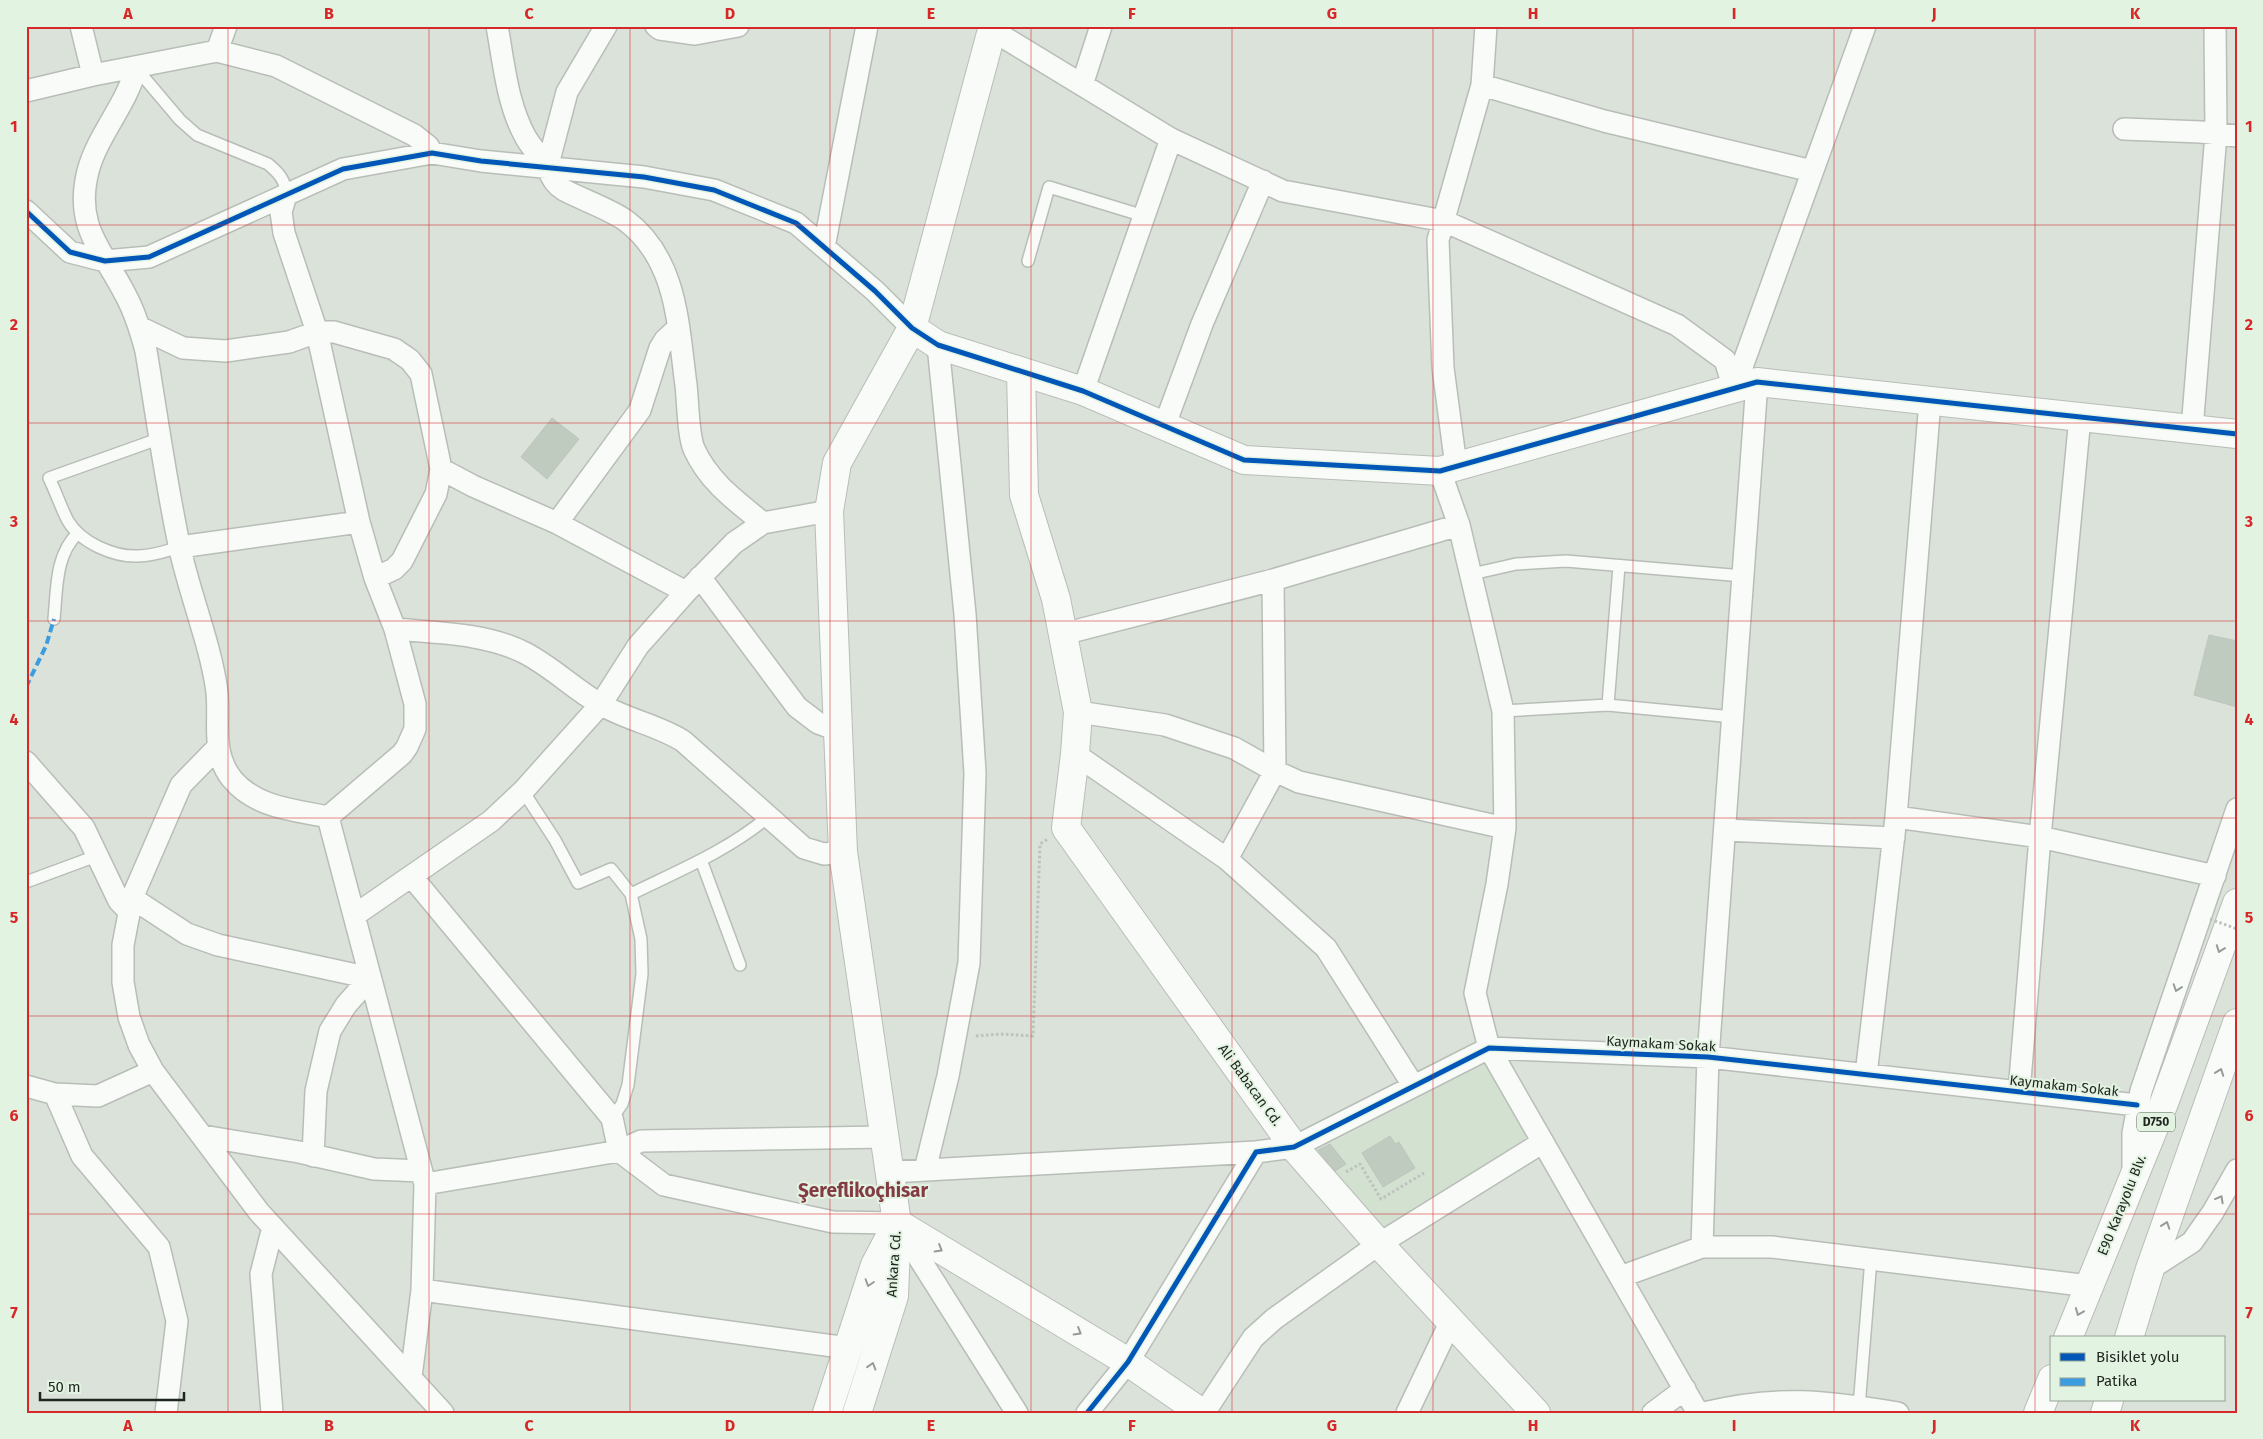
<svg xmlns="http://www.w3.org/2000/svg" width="2263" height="1439" viewBox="0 0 2263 1439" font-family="'Fira Sans',sans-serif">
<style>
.built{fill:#d2e1d0}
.building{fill:#c0cbc0;stroke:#bdc4bd}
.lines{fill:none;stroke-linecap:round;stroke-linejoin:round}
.service-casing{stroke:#b8beb7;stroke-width:14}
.minor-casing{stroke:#b8beb7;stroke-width:24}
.tertiary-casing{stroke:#b8beb7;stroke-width:30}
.secondary-casing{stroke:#b8beb7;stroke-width:30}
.trunk-casing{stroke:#b8beb7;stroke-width:30}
.path{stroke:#bfc1bf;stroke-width:3;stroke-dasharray:2.5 2.5;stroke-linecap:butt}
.service{stroke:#f9fbf9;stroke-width:11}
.minor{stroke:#f9fbf9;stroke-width:21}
.tertiary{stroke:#f9fbf9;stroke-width:28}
.secondary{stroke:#f9fbf9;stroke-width:28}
.trunk{stroke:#f9fbf9;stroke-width:28}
.path-bridge{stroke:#bfc1bf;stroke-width:3;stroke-dasharray:2.5 2.5;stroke-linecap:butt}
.quiet{stroke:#3c9ce0;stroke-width:4;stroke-dasharray:8 4;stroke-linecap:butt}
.cycleway-casing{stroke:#e3f3e2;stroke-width:8}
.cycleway{stroke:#0057b8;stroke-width:5}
.oneway{stroke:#979b97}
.grid{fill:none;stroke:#d62828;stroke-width:1;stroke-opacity:0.55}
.labels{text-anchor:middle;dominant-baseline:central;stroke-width:4;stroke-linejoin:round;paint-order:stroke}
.shield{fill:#e3f3e2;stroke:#5a635a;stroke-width:1}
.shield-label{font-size:12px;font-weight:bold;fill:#1f251f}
.street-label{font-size:14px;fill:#1f251f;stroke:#e3f3e2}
.district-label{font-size:19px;font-weight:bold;fill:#833b44;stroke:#e3f3e2}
.neatline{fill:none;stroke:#d62828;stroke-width:2}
.grid-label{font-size:16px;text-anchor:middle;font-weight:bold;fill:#d62828}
</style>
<rect width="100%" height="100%" fill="#dae2d9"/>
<!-- built -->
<path class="built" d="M1488 1062 1532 1139 1381 1232 1314 1152Z"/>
<!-- building -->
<path class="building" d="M552 418 579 439 547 479 521 457Z
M2209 635 2237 641V707L2194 695Z
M1390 1136 1395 1144 1399 1142 1415 1168 1383 1187 1362 1153Z
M1330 1144 1346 1164 1335 1171 1318 1150Z"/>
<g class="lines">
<defs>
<path id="service" d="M136 68 180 120 197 135 268 164C279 173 286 181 286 195
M1028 261 1049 187 1144 216
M161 438 49 478C56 492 61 508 68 521 81 543 114 557 138 556 153 556 166 551 180 547
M1472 574 1516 564 1566 561 1743 576
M54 619C57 589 55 555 78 533
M1608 705 1619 566
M1503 711 1608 705 1733 717
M523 791 555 840 578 883 611 869 631 894C678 871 727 851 768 817
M701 860 740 965
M26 882 99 855
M612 1118 622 1104 628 1085 642 974 641 939 631 894
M1859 1407 1871 1259"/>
<path id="minor" d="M81 26 93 75
M497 26C504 64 507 104 526 138 532 148 540 156 546 166 552 176 553 183 564 190 583 200 607 208 625 220 678 259 678 327 686 385 688 402 688 435 694 449 709 482 736 501 763 523
M656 26 660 29 695 34 738 26
M992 30 1171 139 1283 191 1444 221 1677 325 1725 360 1734 389
M217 51 226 26
M136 68C126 106 98 134 88 171 74 227 102 249 125 294 135 312 141 332 146 351 157 417 166 484 180 549 190 595 211 646 217 692 220 723 211 753 232 779 256 808 295 810 328 817
M1082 85 1101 26
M1482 85 1604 121 1812 171
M26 91 93 75 217 51 276 66 414 135 428 146 432 153
M2124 129 2201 132 2237 136
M547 168 567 92 606 26
M286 195 281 212 284 233 317 332 359 522 375 578 395 629 415 704V729L407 747 402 754 328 817
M26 211 70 252 105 261 149 257 343 169 432 153 481 161 644 177 714 190 796 223 875 291 912 328
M824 247 867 26
M139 327 183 348 226 351 289 342 317 332H334L394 349 410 360 421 374 441 469 436 494 402 561 394 569 375 578
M1734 389 1865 26
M1083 391 1171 139
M1164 427 1202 324 1263 181
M2192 429 2216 134 2215 26
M1456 466 1443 368 1438 240 1482 85 1486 26
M441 469 473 486 557 523 686 592
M1440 471 1459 525 1503 711 1505 828 1497 884 1475 993 1489 1048 1698 1413
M557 523 640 410 660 348 665 340 678 328
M180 547 359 522
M700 577 797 707 818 723 837 730
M395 629C437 633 486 633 525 653 552 667 574 689 600 704 627 720 658 725 683 741L804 848 824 854 843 852
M1063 634 1273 580 1459 525
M1078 712 1165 725 1234 748 1275 771 1299 782 1505 828
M217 748 181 785 132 898 123 945V982L129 1017 139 1045 153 1071 259 1212 443 1413
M1075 754 1227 859 1326 948 1413 1085
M26 762 84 828 119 901 129 911
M328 817 425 1184 422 1290 411 1377
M1896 817 2040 837 2215 876
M1725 830 1894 838
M1227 859 1275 771 1273 580
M412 877 612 1118 619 1151 664 1185 833 1222 897 1223 1017 1413
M132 898 187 934 218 945 370 978 346 1005 330 1031 316 1091 313 1156
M355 915 491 821 523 791 601 704 638 646 686 592 734 543 763 523 829 511
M1866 1075 1896 817 1930 401
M26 1086 55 1094 98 1096 153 1071
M2019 1092 2040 837 2080 417
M55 1094 82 1156 159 1247 177 1321 166 1413
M203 1136 299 1152 374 1169 421 1171
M925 1170 948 1076 969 963 975 773 965 614 938 345
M890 1172 1256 1152
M2133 1172V1133L2141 1091 2237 809
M425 1184 619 1151 641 1141 885 1137
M1702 1247 1708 1057 1757 382
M2150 1269 2192 1242 2213 1212 2237 1170
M1620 1277 1702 1247H1772L2089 1286
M422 1290 848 1348
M272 1413 261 1274 273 1227
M1087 1413 1128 1362 1256 1152 1294 1147 1489 1048 1708 1057 2137 1105
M1204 1413 1253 1338 1274 1319 1379 1244 1543 1142
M1407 1413 1451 1321
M1653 1413 1685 1389
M1704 1413C1777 1395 1825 1401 1898 1413"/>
<path id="tertiary" d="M912 328 938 345 1083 391 1244 460 1440 471 1757 382 2237 434
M1021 373 1024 495 1056 599 1078 712 1075 754 1066 828 1294 1147 1379 1244 1536 1413"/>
<path id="secondary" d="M897 1223 1128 1362 1202 1413
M827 1413 875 1265 893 1231
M857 1413 894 1296 897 1223 843 852 829 511 837 463 912 328 993 26"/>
<path id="trunk" d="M2068 1338 2164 1103 2237 903
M2129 1338 2150 1269 2237 1023
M2038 1413 2052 1379
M2105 1413 2109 1400"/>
</defs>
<!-- service casing -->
<use href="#service" class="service-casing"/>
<!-- minor casing -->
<use href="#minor" class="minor-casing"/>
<!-- tertiary casing -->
<use href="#tertiary" class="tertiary-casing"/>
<!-- secondary casing -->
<use href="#secondary" class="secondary-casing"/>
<!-- trunk casing -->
<use href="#trunk" class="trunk-casing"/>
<!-- path -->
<path class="path" d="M976 1036 1001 1034 1033 1036 1040 844 1048 839
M1346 1172 1360 1164 1381 1199 1424 1173"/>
<!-- service -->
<use href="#service" class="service"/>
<!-- minor -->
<use href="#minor" class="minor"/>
<!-- tertiary -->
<use href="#tertiary" class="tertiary"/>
<!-- secondary -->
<use href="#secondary" class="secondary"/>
<!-- trunk -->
<use href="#trunk" class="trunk"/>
<!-- path-bridge -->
<path class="path-bridge" d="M2210 919 2237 929"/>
<!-- quiet -->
<path class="quiet" d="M26 687 46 646 54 619"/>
<defs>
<path id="cycleway" d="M26 211 70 252 105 261 149 257 343 169 432 153 481 161 644 177 714 190 796 223 875 291 912 328 938 345 1083 391 1244 460 1440 471 1757 382 2237 434
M1087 1413 1128 1362 1256 1152 1294 1147 1489 1048 1708 1057 2137 1105"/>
</defs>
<!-- cycleway casing -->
<use href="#cycleway" class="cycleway-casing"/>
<!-- cycleway -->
<use href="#cycleway" class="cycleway"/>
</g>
<!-- one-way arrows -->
<defs><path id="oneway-chevron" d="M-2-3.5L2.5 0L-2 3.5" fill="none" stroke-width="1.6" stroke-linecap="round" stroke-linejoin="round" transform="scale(1.25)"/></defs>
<g class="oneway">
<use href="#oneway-chevron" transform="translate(2220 949) rotate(110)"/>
<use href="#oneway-chevron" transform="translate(2177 988) rotate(109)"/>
<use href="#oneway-chevron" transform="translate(2220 1072) rotate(-70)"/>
<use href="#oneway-chevron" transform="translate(2220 1199) rotate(-61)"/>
<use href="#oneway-chevron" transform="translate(2166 1225) rotate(-71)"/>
<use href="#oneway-chevron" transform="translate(939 1249) rotate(31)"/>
<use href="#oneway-chevron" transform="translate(869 1283) rotate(108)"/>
<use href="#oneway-chevron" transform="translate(2079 1312) rotate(112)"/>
<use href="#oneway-chevron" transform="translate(1078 1332) rotate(31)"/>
<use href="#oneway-chevron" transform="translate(872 1366) rotate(-73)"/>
</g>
<!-- grid -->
<path class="grid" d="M228 26V1413M429 26V1413M630 26V1413M830 26V1413M1031 26V1413M1232 26V1413M1433 26V1413M1633 26V1413M1834 26V1413M2035 26V1413M26 225H2237M26 423H2237M26 621H2237M26 818H2237M26 1016H2237M26 1214H2237"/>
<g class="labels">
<!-- shield labels -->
<rect class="shield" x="2137" y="1112.5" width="38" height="19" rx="4"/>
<g class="shield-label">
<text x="2156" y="1122">D750</text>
</g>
<!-- street labels -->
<g class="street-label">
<text transform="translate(1661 1044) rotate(3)">Kaymakam Sokak</text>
<text transform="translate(1250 1085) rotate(54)">Ali Babacan Cd.</text>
<text transform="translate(2064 1086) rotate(6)">Kaymakam Sokak</text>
<text transform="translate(2122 1205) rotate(-68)">E90 Karayolu Blv.</text>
<text transform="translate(894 1264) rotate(-86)">Ankara Cd.</text>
</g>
<!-- district labels -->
<g class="district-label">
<text x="863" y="1190">Şereflikoçhisar</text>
</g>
</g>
<!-- border -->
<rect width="2263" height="1439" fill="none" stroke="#e3f3e2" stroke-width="55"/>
<!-- legend -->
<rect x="2050" y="1336" width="175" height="65" fill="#e3f3e2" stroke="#95a194"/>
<rect x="2060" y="1353" width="25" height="8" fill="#0057b8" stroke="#95a194"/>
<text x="2096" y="1362" font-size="15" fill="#1f251f">Bisiklet yolu</text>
<rect x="2060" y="1378" width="25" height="8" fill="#3c9ce0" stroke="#95a194"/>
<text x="2096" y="1386" font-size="15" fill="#1f251f">Patika</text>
<!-- scale -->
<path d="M40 1392v8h144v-8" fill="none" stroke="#1f251f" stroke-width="2.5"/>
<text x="48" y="1392" font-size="15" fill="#1f251f" stroke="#e3f3e2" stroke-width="4" paint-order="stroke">50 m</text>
<rect x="28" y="28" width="2208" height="1384" class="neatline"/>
<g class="grid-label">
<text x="128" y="19">A</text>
<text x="329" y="19">B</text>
<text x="529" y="19">C</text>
<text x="730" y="19">D</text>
<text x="931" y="19">E</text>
<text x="1132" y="19">F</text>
<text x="1332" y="19">G</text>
<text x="1533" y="19">H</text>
<text x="1734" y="19">I</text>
<text x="1934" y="19">J</text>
<text x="2135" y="19">K</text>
<text x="14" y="132">1</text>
<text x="2249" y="132">1</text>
<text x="14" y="330">2</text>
<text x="2249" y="330">2</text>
<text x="14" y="527">3</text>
<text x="2249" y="527">3</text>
<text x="14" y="725">4</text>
<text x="2249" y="725">4</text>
<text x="14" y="923">5</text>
<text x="2249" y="923">5</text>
<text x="14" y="1121">6</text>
<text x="2249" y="1121">6</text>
<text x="14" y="1318">7</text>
<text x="2249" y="1318">7</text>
<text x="128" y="1431">A</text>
<text x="329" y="1431">B</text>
<text x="529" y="1431">C</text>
<text x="730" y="1431">D</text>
<text x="931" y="1431">E</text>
<text x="1132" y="1431">F</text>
<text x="1332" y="1431">G</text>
<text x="1533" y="1431">H</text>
<text x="1734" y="1431">I</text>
<text x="1934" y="1431">J</text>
<text x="2135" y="1431">K</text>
</g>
</svg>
